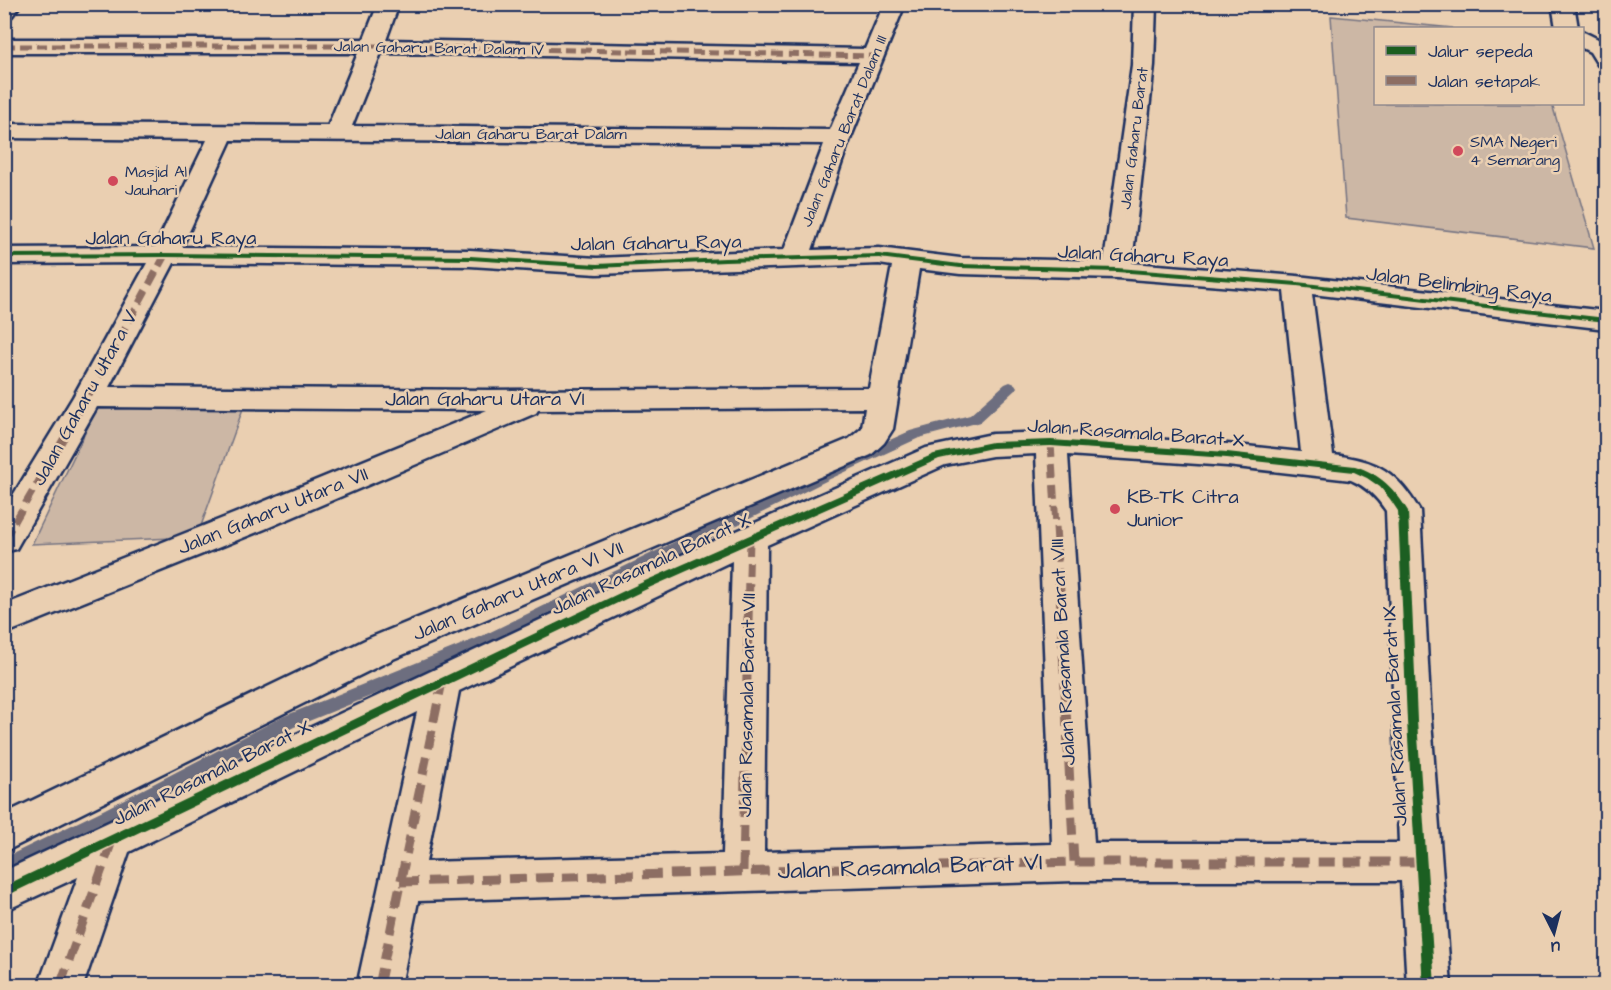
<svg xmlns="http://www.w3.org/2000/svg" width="1611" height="990" viewBox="0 0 1611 990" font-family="'Architects Daughter',sans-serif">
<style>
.green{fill:#ccb7a5;stroke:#747382;stroke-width:1.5}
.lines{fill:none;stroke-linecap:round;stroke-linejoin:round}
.stream{fill:#6d6e7f;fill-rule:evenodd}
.street-casing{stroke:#1b2f5e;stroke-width:5}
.street{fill:#eacfb1;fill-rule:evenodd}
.quiet-far2{stroke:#8d6e63;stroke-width:5;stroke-dasharray:11 5;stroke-linecap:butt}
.quiet-far1{stroke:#8d6e63;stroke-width:7;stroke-dasharray:14 7;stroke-linecap:butt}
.quiet{stroke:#8d6e63;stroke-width:9;stroke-dasharray:18 9;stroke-linecap:butt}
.cycleway-casing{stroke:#eacfb1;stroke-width:4}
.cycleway{fill:#1b5e20;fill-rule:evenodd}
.poi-dot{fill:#d1495b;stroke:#eacfb1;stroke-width:2}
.labels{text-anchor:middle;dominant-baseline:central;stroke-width:5;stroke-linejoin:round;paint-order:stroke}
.far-street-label{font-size:16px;fill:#1b2f5e;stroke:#eacfb1}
.far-poi-label{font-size:16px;fill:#1b2f5e;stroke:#eacfb1;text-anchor:start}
.street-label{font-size:20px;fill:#1b2f5e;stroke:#eacfb1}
.poi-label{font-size:20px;fill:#1b2f5e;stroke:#eacfb1;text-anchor:start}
.near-street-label{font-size:24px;fill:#1b2f5e;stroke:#eacfb1}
</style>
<rect width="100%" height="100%" fill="#eacfb1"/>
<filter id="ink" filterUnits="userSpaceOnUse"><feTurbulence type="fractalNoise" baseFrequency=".0167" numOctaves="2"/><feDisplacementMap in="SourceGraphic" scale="12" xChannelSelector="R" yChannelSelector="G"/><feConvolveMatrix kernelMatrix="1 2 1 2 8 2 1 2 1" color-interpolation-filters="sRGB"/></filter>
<g filter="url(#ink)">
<!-- green -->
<path class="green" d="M1331 16 1453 28H1376V104H1552L1594 248 1346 218Z
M245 403 197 537 32 544 97 408Z"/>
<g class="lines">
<!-- stream -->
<path class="stream" d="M1010 382 1015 384 1017 387 1015 390 980 422 919 438 830 479 492 647 294 727 119 821 4 875V858L105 809 282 717 480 637 820 471 910 431 970 415 1005 384Z"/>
<defs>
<path id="street" d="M4 4H21L12 16 4 17Z
M378 4H399L386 40 865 49 884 4H905L847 147 812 250 879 248 960 258 1104 261 1132 65 1134 4H1156L1154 65 1132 263 1297 276 1606 311V329L1312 294 1333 455C1378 460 1397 472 1420 511L1431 721 1451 986H1407L1401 881H1074L418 901 401 986H357L417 712 129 852 83 986H38L78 877 4 911V871L636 575 926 448 992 434 1051 432 1227 444 1301 452 1284 291 1117 278 960 274 919 269 893 429 884 443 871 455 393 659 4 852V814L367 639 849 439 862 428 865 408 538 410 536 413 265 529 4 634V605L241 511 487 410 97 407 16 549 4 552V510L73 397 147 263 4 264V248L155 247 207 140 4 138V124L328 126 358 53H4V39H364ZM381 53 859 62 830 130 352 126ZM231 140 824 144 784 250 597 258 470 250 182 247ZM174 263 470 266 597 274 879 264 892 266 869 388 489 390 109 387ZM1036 454 1052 844 764 852 767 545 945 465 992 456ZM1068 455 1227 466 1351 480C1367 487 1377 497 1386 511L1399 843H1094ZM732 561 723 854 426 862 459 691Z
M1552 4H1574L1578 28H1556Z
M1582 31 1606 43V67L1598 65 1590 52 1582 48Z"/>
</defs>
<!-- street casing -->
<use href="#street" class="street-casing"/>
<!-- street -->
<use href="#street" class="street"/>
<!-- quiet-far2 -->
<path class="quiet-far2" d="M4 46H374L874 56"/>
<!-- quiet-far1 -->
<path class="quiet-far1" d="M1051 443 1059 576
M4 540 88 397 165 255
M749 576 750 539"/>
<!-- quiet -->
<path class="quiet" d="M1059 574 1074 862
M743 871 749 574
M400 882 1074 862H1421
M60 986 112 841
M379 986 442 682"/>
<defs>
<path id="cycleway" d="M165 253 470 256 597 264 725 258 879 254 960 264 1117 268 1297 282 1606 318V322L1297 286 1117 272 960 268 879 258 725 262 597 268 470 260 165 257 4 258V254Z
M1051 440 1227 452 1355 466C1380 474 1395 489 1408 511L1417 721 1435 986H1423L1407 721 1398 511 1390 499 1380 487 1367 478 1354 472 1227 458 1051 446 992 448 939 459 651 587 4 897V886L645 581 934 454 992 442Z"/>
</defs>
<!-- cycleway casing -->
<use href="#cycleway" class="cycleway-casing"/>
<!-- cycleway -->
<use href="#cycleway" class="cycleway"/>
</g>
</g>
<!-- markers -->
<g class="poi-dot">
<circle cx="1458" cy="151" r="6"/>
<circle cx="113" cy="181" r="6"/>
<circle cx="1115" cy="509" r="6"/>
</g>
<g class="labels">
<!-- far-street labels -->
<g class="far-street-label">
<text transform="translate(439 48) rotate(1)">Jalan Gaharu Barat Dalam IV</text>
<text transform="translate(844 131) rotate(-68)">Jalan Gaharu Barat Dalam III</text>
<text x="531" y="134">Jalan Gaharu Barat Dalam</text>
<text transform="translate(1134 138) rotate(-83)">Jalan Gaharu Barat</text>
</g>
<!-- far-poi labels -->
<g class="far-poi-label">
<text x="1470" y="142">SMA Negeri<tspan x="1470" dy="18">4 Semarang</tspan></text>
<text x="125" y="172">Masjid Al<tspan x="125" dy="18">Jauhari</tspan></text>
</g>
<!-- street labels -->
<g class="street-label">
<text x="171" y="238">Jalan Gaharu Raya</text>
<text transform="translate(656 243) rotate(-1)">Jalan Gaharu Raya</text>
<text transform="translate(1143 256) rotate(3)">Jalan Gaharu Raya</text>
<text transform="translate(1459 285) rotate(7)">Jalan Belimbing Raya</text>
<text transform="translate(85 398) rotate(-61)">Jalan Gaharu Utara V</text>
<text x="485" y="399">Jalan Gaharu Utara VI</text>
<text transform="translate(1136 433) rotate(4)">Jalan Rasamala Barat X</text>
<text transform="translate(273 511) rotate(-22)">Jalan Gaharu Utara VII</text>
<text transform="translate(651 564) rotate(-25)">Jalan Rasamala Barat X</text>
<text transform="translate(518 591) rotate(-23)">Jalan Gaharu Utara VI VII</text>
<text transform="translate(1063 652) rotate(-93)">Jalan Rasamala Barat VIII</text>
<text transform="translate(747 705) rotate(-89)">Jalan Rasamala Barat VII</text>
<text transform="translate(1395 716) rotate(-93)">Jalan Rasamala Barat IX</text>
<text transform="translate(212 773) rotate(-26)">Jalan Rasamala Barat X</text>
</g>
<!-- poi labels -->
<g class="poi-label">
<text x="1127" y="497">KB-TK Citra<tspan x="1127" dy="23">Junior</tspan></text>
</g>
<!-- near-street labels -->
<g class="near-street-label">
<text transform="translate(910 867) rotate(-2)">Jalan Rasamala Barat VI</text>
</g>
</g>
<!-- margin -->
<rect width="1611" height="990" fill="none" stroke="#eacfb1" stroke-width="24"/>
<rect x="12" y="12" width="1587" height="966" fill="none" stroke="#1b2f5e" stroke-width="2" filter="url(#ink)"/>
<!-- legend -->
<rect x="1374" y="27" width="210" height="78" fill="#eacfb1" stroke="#978f90" stroke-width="1.5"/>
<rect x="1386" y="46" width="30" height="9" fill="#1b5e20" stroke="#978f90" stroke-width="1.5"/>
<text x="1428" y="57" font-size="18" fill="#1b2f5e">Jalur sepeda</text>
<rect x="1386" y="76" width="30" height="9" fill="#8d6e63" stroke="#978f90" stroke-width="1.5"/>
<text x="1428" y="87" font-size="18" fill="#1b2f5e">Jalan setapak</text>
<!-- north arrow -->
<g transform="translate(1554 933) rotate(174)" stroke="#eacfb1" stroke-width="4.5" paint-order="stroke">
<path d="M0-4.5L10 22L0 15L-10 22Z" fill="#1b2f5e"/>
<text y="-9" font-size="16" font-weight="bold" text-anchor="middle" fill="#1b2f5e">U</text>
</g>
</svg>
